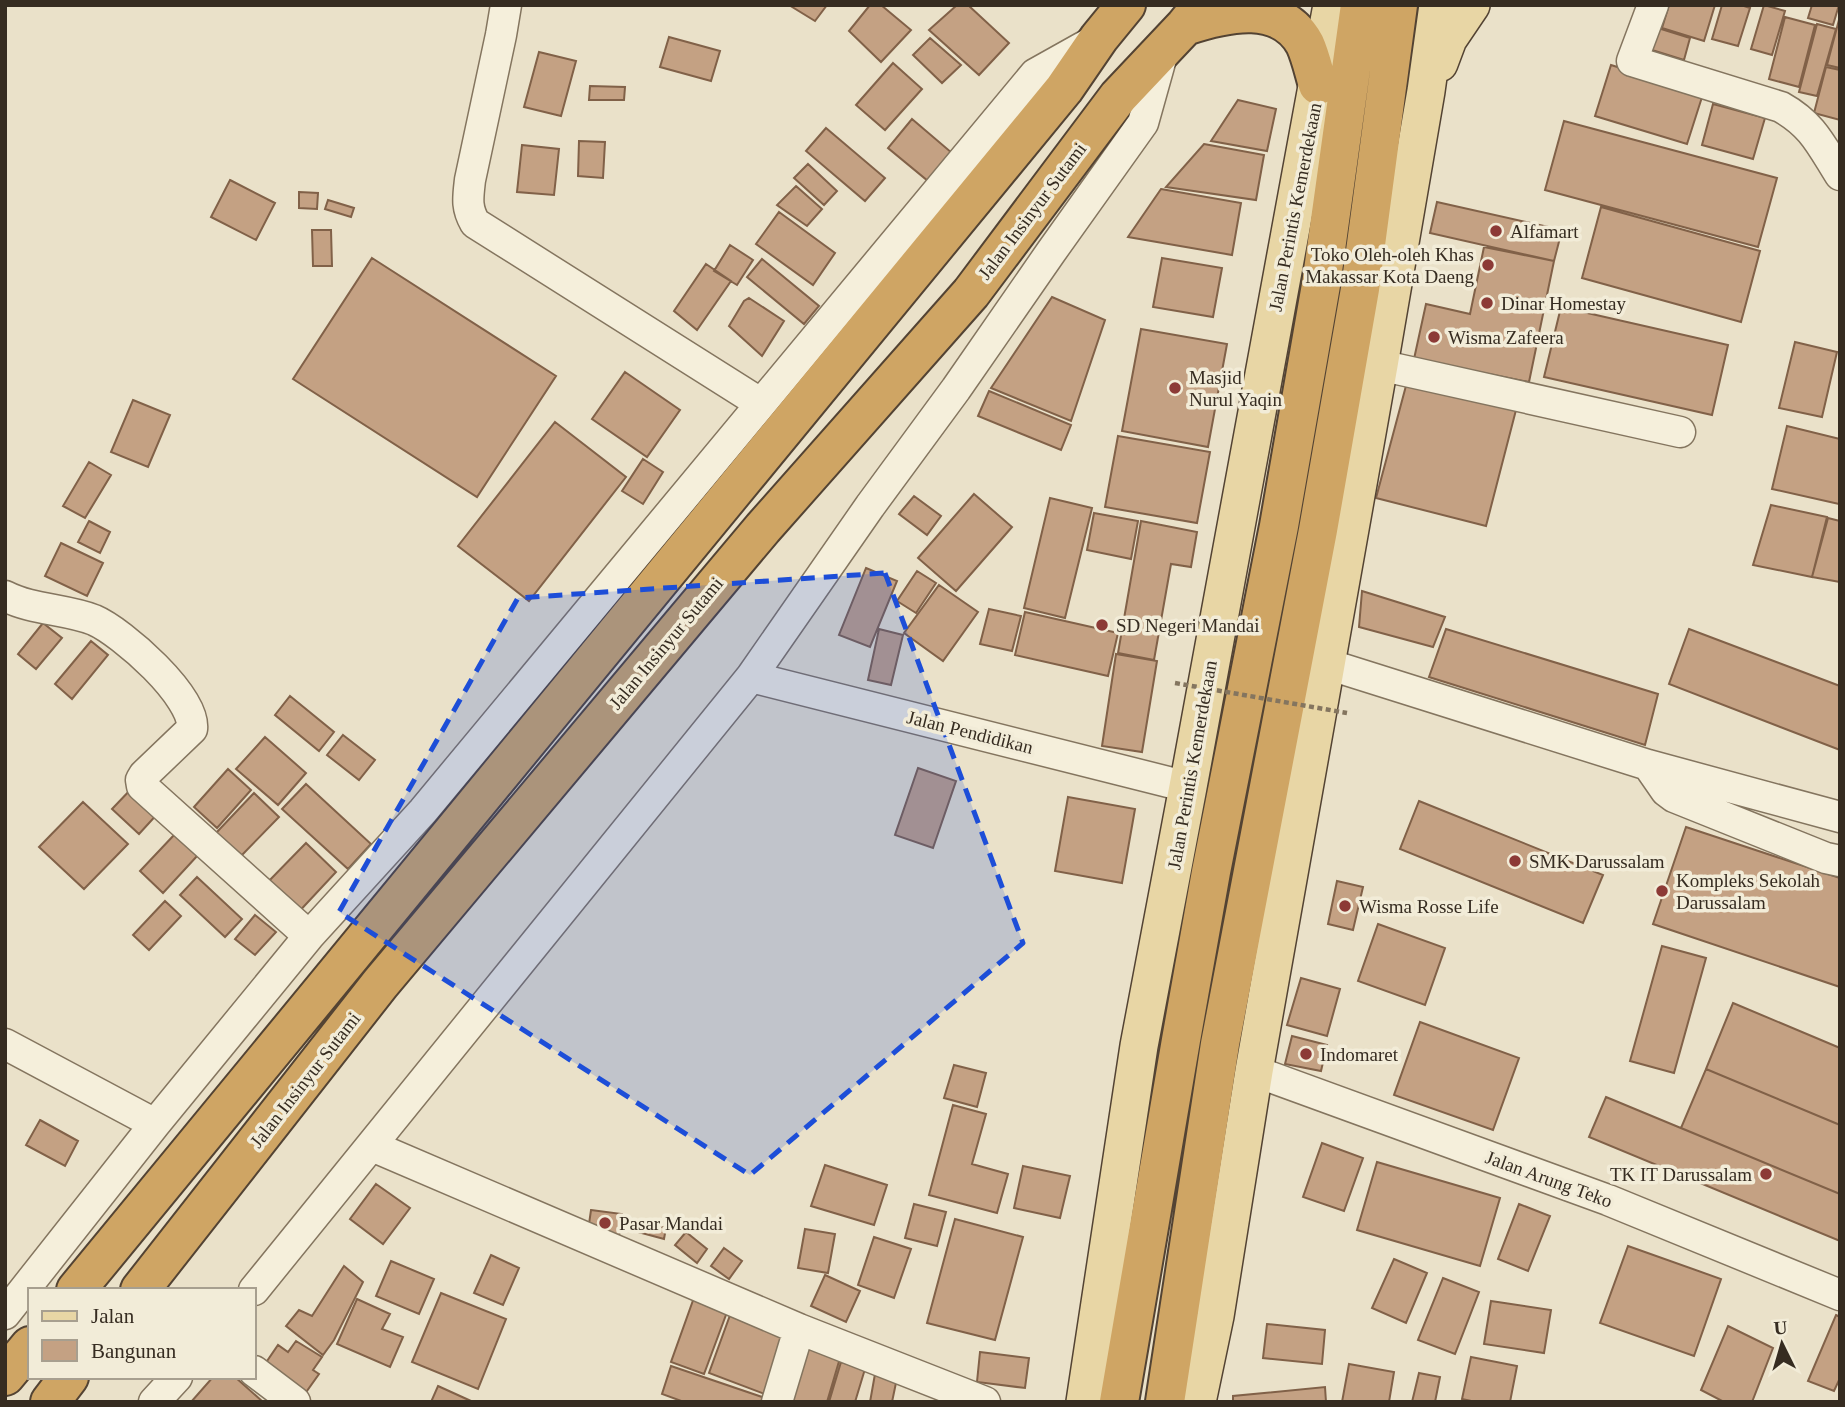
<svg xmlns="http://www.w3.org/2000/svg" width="1845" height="1407" viewBox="0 0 1845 1407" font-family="Georgia,serif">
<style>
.building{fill:#c4a183;stroke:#816148;stroke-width:2}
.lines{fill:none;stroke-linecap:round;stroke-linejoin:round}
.minor-casing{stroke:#84755f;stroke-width:33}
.major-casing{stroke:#534333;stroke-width:40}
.highway-casing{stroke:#534333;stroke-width:42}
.minor{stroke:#f5efdb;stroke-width:30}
.major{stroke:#e8d6a5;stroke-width:37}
.highway{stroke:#cfa564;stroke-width:38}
.path-bridge{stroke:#84755f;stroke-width:4.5;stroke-dasharray:5 3.5;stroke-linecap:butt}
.marked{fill:#1d4ed8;fill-opacity:0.2;stroke:#1d4ed8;stroke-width:5;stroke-dasharray:14 9;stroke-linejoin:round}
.poi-dot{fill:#8c3a36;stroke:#f2ecd8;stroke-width:2.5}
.labels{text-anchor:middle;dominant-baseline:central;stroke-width:7;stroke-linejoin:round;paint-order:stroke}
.street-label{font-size:19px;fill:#362c21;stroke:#f2ecd8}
.poi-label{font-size:19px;fill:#362c21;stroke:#f2ecd8;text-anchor:start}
</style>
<rect width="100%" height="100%" fill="#eae1c9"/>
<!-- building -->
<path class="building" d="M789 5H827L815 21Z
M870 5H881L911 30 881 62 849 31Z
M957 5H968L1009 43 979 75 929 30Z
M1669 5H1715L1704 41 1662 28Z
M1722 5H1741L1750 8 1738 46 1712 39Z
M1764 5 1785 11 1772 55 1751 49Z
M1812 5H1839L1833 25 1808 18Z
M1840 16V68L1827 65Z
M1785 17 1815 25 1799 87 1769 79Z
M1817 24 1836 29 1817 96 1799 92Z
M1658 28 1690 38 1684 60 1652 50Z
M669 37 720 51 711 81 660 67Z
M930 38 961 65 942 83 913 55Z
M539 52 576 61 561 116 524 107Z
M893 63 922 89 885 130 856 105Z
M1611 65 1703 94 1687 144 1595 116Z
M1826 67 1840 70V120L1814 113Z
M590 86 625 87 624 100H589Z
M1238 100 1276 109 1267 151 1211 141Z
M1713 104 1765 118 1753 159 1702 145Z
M912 119 952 153 928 181 888 148Z
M1564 121 1777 178 1758 247 1545 190Z
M826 128 885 178 865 201 806 151Z
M579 141 605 142 603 178 578 176Z
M1204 144 1264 155 1256 200 1166 187Z
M522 145 559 149 554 195 517 192Z
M808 164 837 191 824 205 794 178Z
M230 180 275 203 256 240 211 217Z
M796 186 822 209 807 226 777 205Z
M1161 189 1241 203 1232 255 1128 237Z
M299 192 318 193 317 209 299 208Z
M328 200 354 208 351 217 325 209Z
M1437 202 1562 230 1554 261 1430 233Z
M1601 207 1760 251 1741 322 1582 278Z
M779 212 835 253 813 285 756 244Z
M312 230H331L332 266H313Z
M730 245 753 260 737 285 714 271Z
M1484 247 1554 261 1529 382 1414 359 1426 304 1470 314Z
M372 258 556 376 477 497 293 379Z
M1162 258 1222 268 1213 317 1153 307Z
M762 259 819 306 804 324 747 277Z
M706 264 731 281 697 330 674 311Z
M1052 297 1105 320 1071 421 991 388Z
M749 298 784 321 762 356 729 326 744 301Z
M1561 307 1728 345 1712 415 1544 377Z
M1141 329 1227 344 1208 447 1122 431Z
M1795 342 1837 352 1822 417 1779 408Z
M625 372 680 410 647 457 592 419Z
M1407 382 1516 410 1486 526 1376 498Z
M989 391 1071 425 1061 450 978 416Z
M133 400 170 415 148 467 111 452Z
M555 422 626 477 529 601 458 546Z
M1787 426 1840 439 1839 504 1772 489Z
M1118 436 1210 452 1197 523 1105 507Z
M643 459 663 472 643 504 622 491Z
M89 462 111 475 85 518 63 506Z
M974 494 1012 527 956 591 918 558Z
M914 496 941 516 927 535 899 514Z
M1050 498 1092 508 1065 618 1024 608Z
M1771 505 1827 517 1812 577 1753 565Z
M1094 513 1138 521 1131 559 1087 550Z
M1828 518 1840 521V582L1812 577Z
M89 521 110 532 100 553 78 542Z
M1141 521 1197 532 1191 567 1171 564 1154 660 1118 653Z
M61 543 103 563 87 596 45 576Z
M866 568 897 581 870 647 839 635Z
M917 571 936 583 916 613 897 601Z
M939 585 978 612 943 661 904 633Z
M1362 591 1445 617 1433 647 1359 627Z
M989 609 1021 616 1012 651 980 644Z
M1025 612 1118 633 1108 676 1015 655Z
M43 623 62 638 36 669 18 654Z
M879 629 903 635 891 685 868 680Z
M1446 629 1658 694 1645 745 1429 677Z
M1689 629 1840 686V750L1669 684Z
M91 641 108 655 72 699 55 684Z
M1116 654 1157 661 1142 752 1102 746Z
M290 696 334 732 319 751 275 715Z
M343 735 375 760 359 780 327 755Z
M265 737 306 773 278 805 236 769Z
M918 768 956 781 933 848 895 835Z
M228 769 251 790 217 828 194 807Z
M306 784 371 844 348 869 282 809Z
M134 786 160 811 139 834 112 809Z
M254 793 279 817 241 856 216 833Z
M1068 797 1135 809 1122 883 1055 871Z
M1419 801 1603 875 1583 923 1400 849Z
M83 802 128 844 84 889 39 847Z
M1686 827 1840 878V987L1653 924Z
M175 834 198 855 163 893 140 871Z
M306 843 336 872 294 917 263 887Z
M197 877 242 919 225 937 180 895Z
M1337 881 1363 887 1353 930 1328 924Z
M165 901 181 916 149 950 133 935Z
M255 915 276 932 255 955 235 939Z
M1378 924 1445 948 1425 1005 1358 981Z
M1662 946 1706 958 1674 1073 1630 1061Z
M1301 978 1340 989 1327 1036 1287 1025Z
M1733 1003 1840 1048V1125L1706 1069Z
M1420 1022 1519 1058 1493 1130 1394 1095Z
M1292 1036 1327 1045 1321 1071 1285 1064Z
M954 1065 986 1073 977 1107 944 1098Z
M1706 1069 1840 1125V1194L1681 1128Z
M1606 1097 1840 1194V1241L1589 1137Z
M953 1105 986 1114 972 1164 1008 1174 997 1213 929 1195Z
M40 1120 78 1141 65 1166 26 1145Z
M1322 1143 1363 1158 1344 1211 1303 1197Z
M1377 1162 1500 1198 1480 1266 1357 1230Z
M825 1165 887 1185 874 1225 811 1206Z
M1023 1166 1070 1176 1060 1218 1014 1208Z
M376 1184 410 1208 383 1244 350 1219Z
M914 1204 946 1212 937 1246 905 1238Z
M1519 1204 1550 1216 1528 1271 1498 1259Z
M591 1210 622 1214 619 1236 588 1231Z
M955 1219 1023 1237 995 1340 927 1323Z
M640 1222 666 1228 664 1239 638 1232Z
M805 1229 835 1234 828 1273 798 1268Z
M686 1232 707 1249 697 1263 675 1245Z
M874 1237 911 1249 894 1298 858 1285Z
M1628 1246 1721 1279 1694 1356 1600 1323Z
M724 1248 742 1261 729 1279 711 1266Z
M491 1255 519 1268 503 1305 474 1293Z
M1394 1259 1427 1273 1406 1323 1372 1308Z
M391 1261 434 1279 419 1314 376 1296Z
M344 1266 363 1282 334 1340 323 1355 286 1326 299 1310 312 1316Z
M825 1275 860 1291 846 1322 811 1306Z
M1443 1278 1479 1292 1455 1354 1418 1340Z
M696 1292 730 1304 704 1374 671 1362Z
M441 1293 506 1319 478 1389 412 1362Z
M357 1299 390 1314 382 1329 403 1337 390 1367 337 1344Z
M1491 1301 1551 1310 1544 1353 1484 1344Z
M733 1307 795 1330 770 1396 709 1373Z
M1836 1315 1840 1317V1378L1834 1391 1808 1381Z
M1267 1324 1325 1330 1322 1364 1263 1358Z
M1728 1326 1773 1348 1752 1402H1724L1701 1390Z
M296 1341 322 1357 313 1370 319 1374 304 1395 263 1367 278 1345 288 1352Z
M802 1346 840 1358 827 1402H784Z
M980 1352 1029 1358 1025 1388 977 1382Z
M1471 1357 1517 1366 1510 1402H1476L1462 1399Z
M841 1362 865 1369 855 1402H829Z
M1349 1364 1394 1372 1389 1402H1342Z
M671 1366 765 1398 764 1402H684L662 1394Z
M1419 1373 1440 1377 1435 1402H1412Z
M875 1374 897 1378 892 1402H870Z
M213 1377H235L263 1402H191Z
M438 1386 471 1401V1402H431Z
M1325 1387 1326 1402H1233V1396Z"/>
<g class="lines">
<defs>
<path id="minor" d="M506 5 501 35 470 180C468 198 466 207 475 223L760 403
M1653 5 1632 61 1781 107C1813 125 1821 145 1840 175
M1379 365 1680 432
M5 596C32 610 66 609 94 620 122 632 196 697 192 729L144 775 141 780 142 786 309 936
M1327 664 1648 765 1840 817
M751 677 1188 787
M1648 765 1666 791 1674 797 1826 858 1840 861
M5 1044 155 1124
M1254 1071 1608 1200 1840 1295
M372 1146 799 1329 985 1402
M254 1290 751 677 870 506 956 389 1051 252 1143 123 1164 48
M5 1314 155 1124 309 936 423 811 1035 74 1094 41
M254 1371 295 1402
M154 1402 177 1377
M777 1402 799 1329"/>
<path id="major" d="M1439 63 1448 39 1471 5
M1085 1402 1139 1046 1188 787 1332 5
M1197 1402 1215 1316 1254 1071 1379 365 1426 91 1438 5"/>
<path id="highway" d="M1185 26C1227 12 1281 0 1305 44 1311 57 1314 72 1318 85
M76 1290 1064 89 1099 38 1126 5
M140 1290 380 984 763 528 971 293 1118 97 1185 26 1202 5
M5 1376 30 1346
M50 1402 69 1377
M1119 1402 1181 1040 1211 872 1279 526 1321 285 1360 5
M1165 1402 1220 1044 1318 530 1360 289 1398 5"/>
</defs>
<!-- minor casing -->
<use href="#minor" class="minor-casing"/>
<!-- major casing -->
<use href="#major" class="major-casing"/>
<!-- highway casing -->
<use href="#highway" class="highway-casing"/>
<!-- minor -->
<use href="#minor" class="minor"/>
<!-- major -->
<use href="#major" class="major"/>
<!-- highway -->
<use href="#highway" class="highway"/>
<!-- path-bridge -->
<path class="path-bridge" d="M1175 683 1347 713"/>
</g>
<!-- marked area -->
<path class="marked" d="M885 573 1023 943 750 1175 339 912 518 598Z"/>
<!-- markers -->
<g class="poi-dot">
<circle cx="1496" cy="231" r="7"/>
<circle cx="1488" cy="265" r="7"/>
<circle cx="1487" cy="303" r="7"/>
<circle cx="1434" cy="337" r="7"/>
<circle cx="1175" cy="388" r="7"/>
<circle cx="1102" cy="625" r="7"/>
<circle cx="1515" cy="861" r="7"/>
<circle cx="1662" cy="891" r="7"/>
<circle cx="1345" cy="906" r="7"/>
<circle cx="1306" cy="1054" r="7"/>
<circle cx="1766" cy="1174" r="7"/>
<circle cx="605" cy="1223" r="7"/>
</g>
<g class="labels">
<!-- street labels -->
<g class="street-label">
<text transform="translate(1295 207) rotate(-79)">Jalan Perintis Kemerdekaan</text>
<text transform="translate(1032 211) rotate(-53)">Jalan Insinyur Sutami</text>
<text transform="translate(666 643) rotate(-50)">Jalan Insinyur Sutami</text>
<text transform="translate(970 732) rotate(14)">Jalan Pendidikan</text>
<text transform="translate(1192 765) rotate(-80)">Jalan Perintis Kemerdekaan</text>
<text transform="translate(305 1080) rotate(-52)">Jalan Insinyur Sutami</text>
<text transform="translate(1549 1179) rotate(20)">Jalan Arung Teko</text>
</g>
<!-- poi labels -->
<g class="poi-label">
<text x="1510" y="231">Alfamart</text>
<text x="1474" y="254" text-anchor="end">Toko Oleh-oleh Khas<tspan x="1474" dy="22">Makassar Kota Daeng</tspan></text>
<text x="1501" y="303">Dinar Homestay</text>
<text x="1448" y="337">Wisma Zafeera</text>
<text x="1189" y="377">Masjid<tspan x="1189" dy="22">Nurul Yaqin</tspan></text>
<text x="1116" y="625">SD Negeri Mandai</text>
<text x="1529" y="861">SMK Darussalam</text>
<text x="1676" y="880">Kompleks Sekolah<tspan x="1676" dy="22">Darussalam</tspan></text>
<text x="1359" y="906">Wisma Rosse Life</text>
<text x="1320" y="1054">Indomaret</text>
<text x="1752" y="1174" text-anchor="end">TK IT Darussalam</text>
<text x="619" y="1223">Pasar Mandai</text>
</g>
</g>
<!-- border -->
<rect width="1845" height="1407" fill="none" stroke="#362c21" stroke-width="14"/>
<!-- legend -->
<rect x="28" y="1288" width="228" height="91" fill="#f2ecd8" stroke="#a79f8f" stroke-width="2"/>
<rect x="42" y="1311" width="35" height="10" fill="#e8d6a5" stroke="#a79f8f" stroke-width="2"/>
<text x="91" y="1323" font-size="21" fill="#362c21">Jalan</text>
<rect x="42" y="1340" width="35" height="21" fill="#c4a183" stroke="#a79f8f" stroke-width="2"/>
<text x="91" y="1358" font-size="21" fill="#362c21">Bangunan</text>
<!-- north arrow -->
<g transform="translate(1782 1344) rotate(355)" stroke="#f2ecd8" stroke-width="5" paint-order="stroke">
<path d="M0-5L12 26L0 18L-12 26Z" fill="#362c21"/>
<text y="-10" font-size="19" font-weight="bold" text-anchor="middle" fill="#362c21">U</text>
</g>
</svg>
